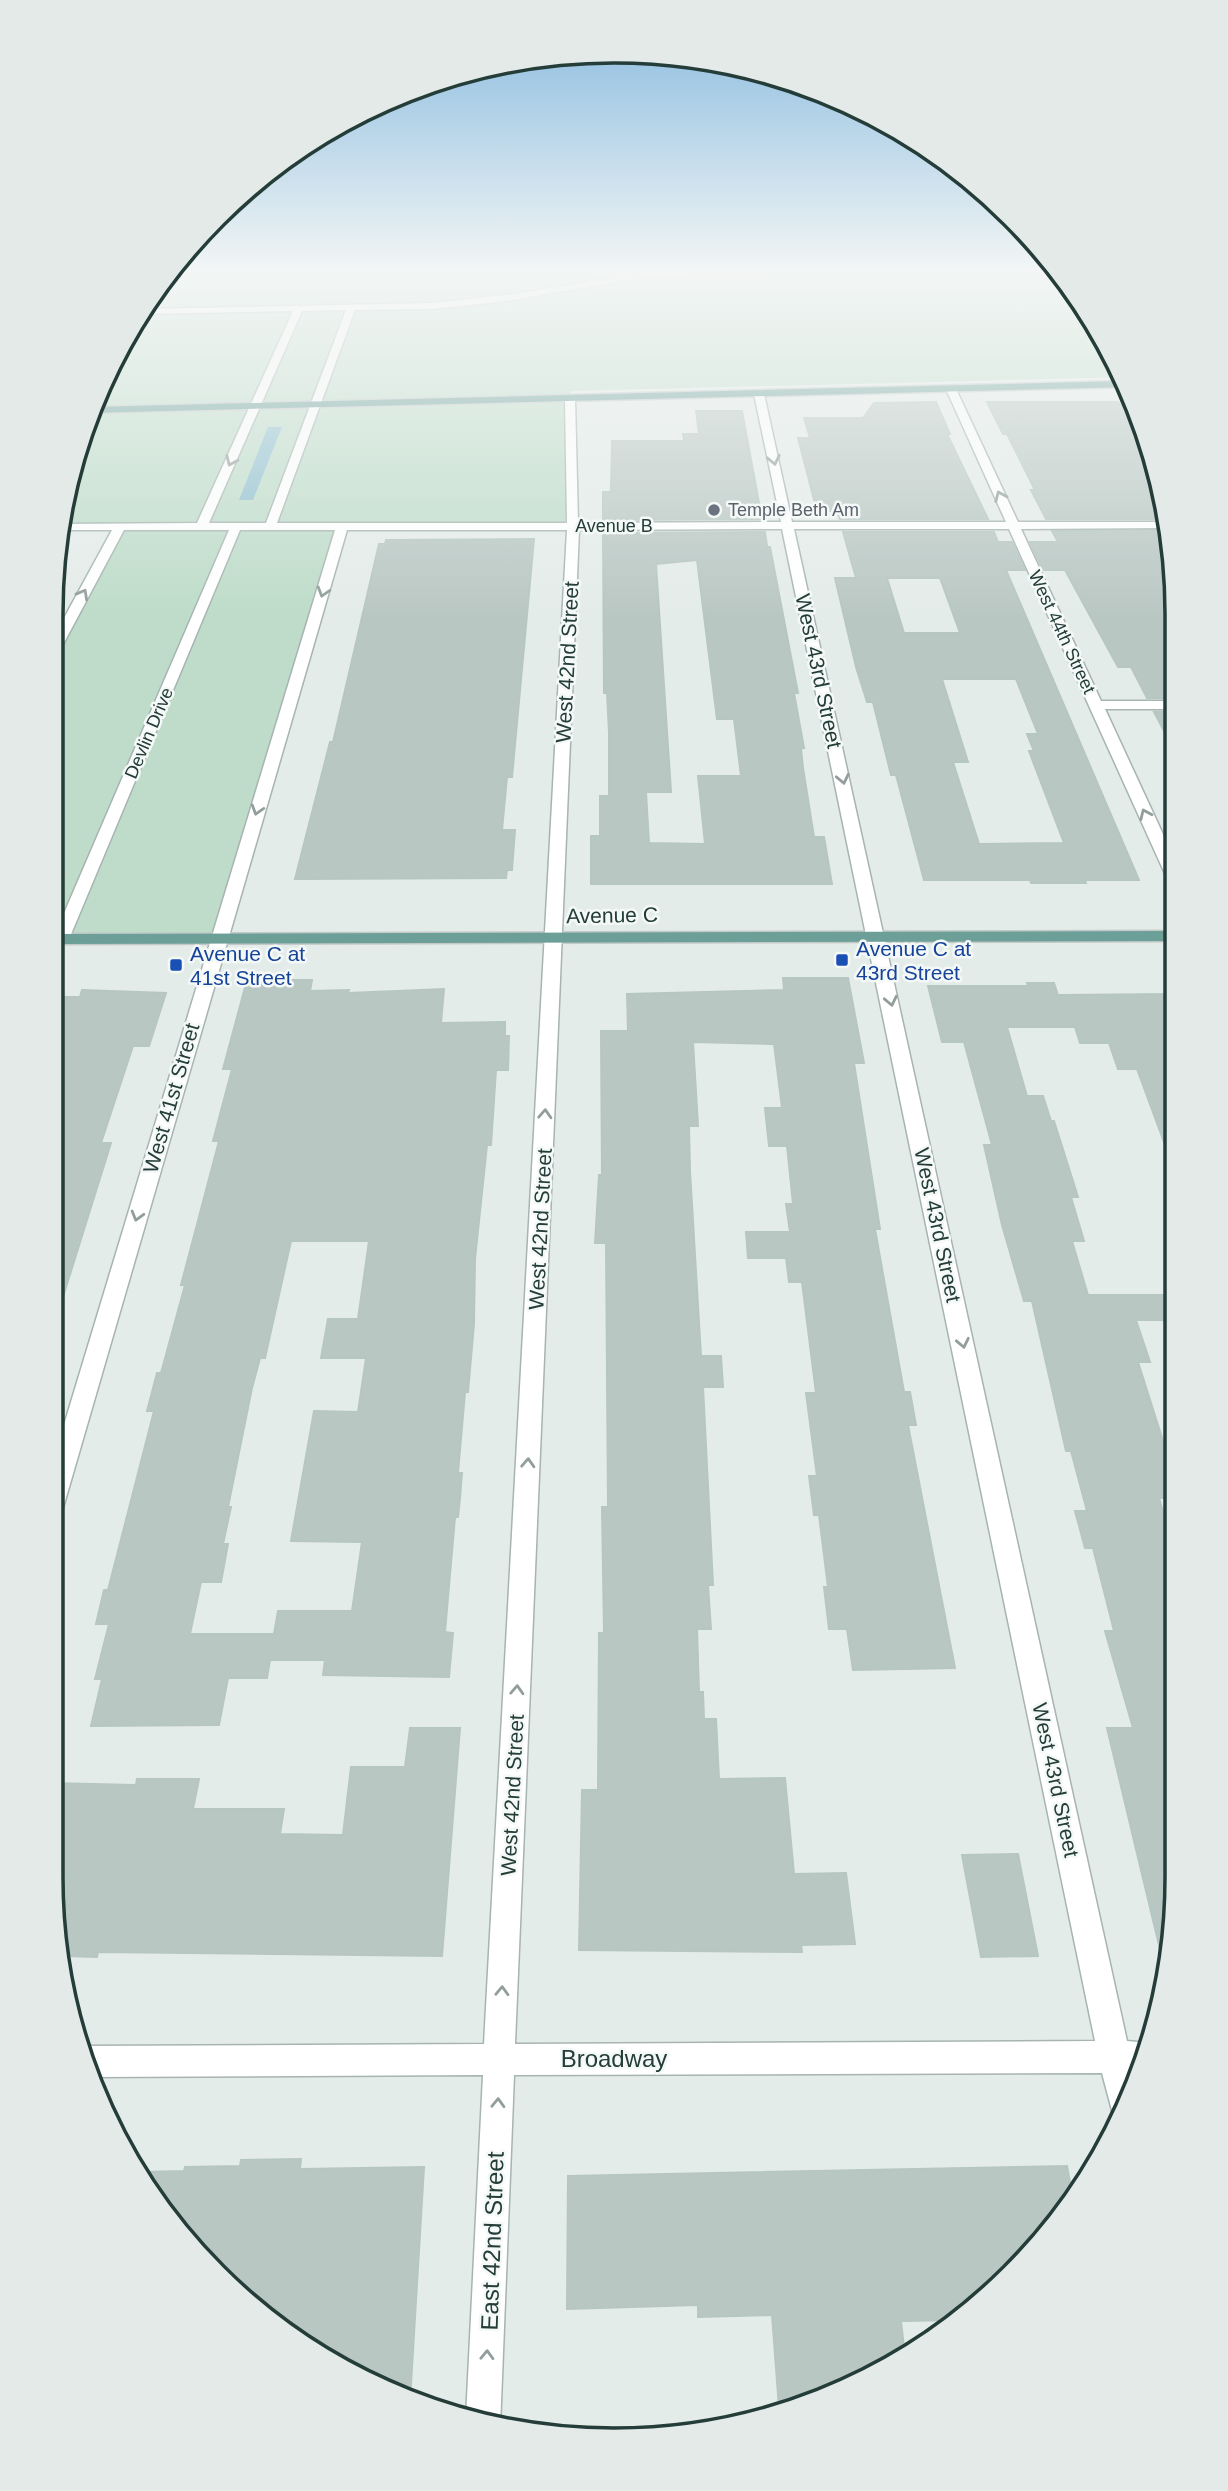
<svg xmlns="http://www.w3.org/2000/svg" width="1228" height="2491" viewBox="0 0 1228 2491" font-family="Helvetica,sans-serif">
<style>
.green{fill:#bedcc9}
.water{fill:#8fbfce}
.building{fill:#b9c7c3;stroke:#b6c6c1;stroke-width:2;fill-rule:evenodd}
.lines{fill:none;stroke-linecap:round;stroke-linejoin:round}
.minor-casing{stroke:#a7b4b1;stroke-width:3}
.major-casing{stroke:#c2c9c8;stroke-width:3}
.minor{fill:#fff;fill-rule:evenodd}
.major{fill:#6b9f97;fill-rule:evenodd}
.oneway{stroke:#929e9c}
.worship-dot{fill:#6b7280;stroke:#f4f9f7;stroke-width:2.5}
.transit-dot{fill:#1a4fb4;stroke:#f4f9f7;stroke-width:2.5}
.labels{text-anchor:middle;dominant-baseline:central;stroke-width:5;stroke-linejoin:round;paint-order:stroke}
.far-worship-label{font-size:18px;fill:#5b616d;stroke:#f4f9f7;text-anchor:start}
.far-street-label{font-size:18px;fill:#243d39;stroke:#f4f9f7}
.street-label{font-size:21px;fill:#243d39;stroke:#f4f9f7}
.transit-label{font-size:21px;fill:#164399;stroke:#f4f9f7;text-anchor:start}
.near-street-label{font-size:24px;fill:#243d39;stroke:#f4f9f7}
.rim{fill:none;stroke:#243d39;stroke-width:3.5}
</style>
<rect width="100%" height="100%" fill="#e4ece9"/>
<!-- green -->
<path class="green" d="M172 269H1059L1122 377 570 391 565 526H343L219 939H51V653L120 527H59C68 441 118 335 172 269Z"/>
<!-- water -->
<path class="water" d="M268 427H282L253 500H239Z"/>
<!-- building -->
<path class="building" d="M936 402 950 434H947L988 519H840L837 511H817L798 438H810L804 418H863L874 403Z
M987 402H1118L1127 414H1135L1141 424 1167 519H1046L1031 490H1035L1007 434H1003Z
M696 411H742L762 519 603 520V492H611L612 441H684L683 434H699Z
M1170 530 1172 540 1173 698H1147L1131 667H1118L1065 570H1043L1030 542H1058L1052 531Z
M765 532 767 547H770L798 693H794L804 748H801L803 768 814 837H824L832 884H591V836H600V796H609V732L607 693H604L603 533ZM697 560 717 719H734L741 776H698L705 844 649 843 646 792H671L656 564Z
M843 532H994L998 542H1012L1025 570H1006L1139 880H1085L1086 883H1031L1030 880H924L896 775H891L873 702H867L856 667 835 578H856ZM887 578H940L960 633H904ZM942 679H1016L1038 734H1027L1034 751H1029L1064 843 979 844 953 762H968Z
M534 539 512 777H507L502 830H515L512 870H507L506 878 295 879 330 742H333L379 544H385L386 540Z
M1154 712H1173V748Z
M783 978H848L864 1063H854L880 1229H875L904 1392H910L916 1425H908L955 1668 853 1670 847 1629H829L824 1587H828L819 1515H814L809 1476H817L806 1393H816L802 1282H789L786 1258H748L746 1232H790L786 1204H793L787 1146H769L765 1108H782L774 1044 693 1042 698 1126H689L690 1171 701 1356H721L723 1387H703L713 1585H708L711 1629H697L699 1692H703L704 1719H716L719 1779 785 1778 794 1874 846 1873 855 1944 801 1945 802 1952 579 1950 582 1790H598L599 1633H604L602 1507H608L606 1243H595L599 1175H602L601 1031H628L627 994 784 990Z
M247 980H312L310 991 349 990 348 993 444 989 441 1023 505 1022V1036H509L508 1070H496L491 1145H487L475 1259 474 1324 468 1392H465L458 1473H462L460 1498 458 1517H455L445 1632 453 1633 449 1677 323 1675 325 1660H270L267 1678H228L219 1725 91 1726 102 1679H95L109 1624H96L104 1590H108L154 1411H147L157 1373H161L185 1285H181L219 1141H213L232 1069H223ZM291 1241H369L358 1319H328L321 1358H366L358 1412 314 1411 291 1541 362 1542 352 1611H278L274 1634H190L201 1582H221L228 1544H223L231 1507H228L252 1388 260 1358H265Z
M1027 983H1054L1058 995 1174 994 1175 1160 1171 1161 1137 1069H1118L1109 1043H1080L1075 1027H1007L1027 1096H1043L1051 1121H1054L1078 1197H1071L1084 1241H1072L1088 1295H1166L1174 1320H1136L1150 1362H1138L1176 1482V1498H1159L1176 1557 1177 1877 1169 1965 1164 1966 1107 1728H1133L1105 1631H1114L1093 1548H1085L1075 1511H1087L1071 1451H1066L1032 1301H1024L1002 1225 984 1145H992L964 1042H942L928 986H1028Z
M82 990 166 993 149 1046H133L101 1143H111L57 1316 51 1315V997H80Z
M410 1728H460L442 1956 98 1952 97 1957 64 1956 51 1877V1783L136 1785 137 1779H199L193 1809H284L280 1834 343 1835 351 1767H405Z
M1018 1854 1038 1956 981 1957 962 1855Z
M301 2159 300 2169 424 2167 410 2401 398 2397 301 2346 167 2220 142 2172 184 2171 185 2167 240 2166 241 2160Z
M1067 2166 1072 2193 1037 2249 961 2320 901 2321 905 2356 863 2382 779 2408 772 2315 698 2317V2305L567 2309 568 2176Z"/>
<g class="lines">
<defs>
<path id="minor" d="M742 269H803L799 271 639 278 506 301 432 309 355 310 277 523H567L565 398 570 395 575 398 578 523 781 522 754 394 759 391 764 394 792 522H1006L946 389 951 386 956 389 1018 522H1167L1168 528 1021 529 1101 701H1173V709H1105L1174 858V881L1166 876 1009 529H794L1127 2041 1149 2043 1140 2073H1134C1138 2092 1128 2104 1117 2120L1114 2118 1102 2073 514 2075 500 2428 466 2418 483 2075 91 2077 81 2058 79 2046 484 2044 567 530H347L63 1508 60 1516 51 1519V1468L335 530H240L69 939 61 944 53 939 229 530H124L58 654 51 658V642L112 530H59L60 524 197 523 293 311 139 314 141 309 432 303 506 295 639 274ZM346 310 266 523H209L302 311ZM782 529 1095 2041 515 2044 579 530Z"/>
<path id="major" d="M1124 381 1128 387 89 413 91 407Z
M1174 931V941L51 944V934Z"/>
</defs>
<!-- minor casing -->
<use href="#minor" class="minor-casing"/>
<!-- major casing -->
<use href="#major" class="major-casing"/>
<!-- minor -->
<use href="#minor" class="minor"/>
<!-- major -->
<use href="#major" class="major"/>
</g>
<!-- one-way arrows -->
<defs><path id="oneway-chevron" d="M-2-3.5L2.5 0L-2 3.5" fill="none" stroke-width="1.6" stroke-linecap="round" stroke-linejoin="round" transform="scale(1.75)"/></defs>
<g class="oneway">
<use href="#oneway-chevron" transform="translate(774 460) rotate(78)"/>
<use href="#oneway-chevron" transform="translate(231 461) rotate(114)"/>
<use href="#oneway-chevron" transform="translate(1000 496) rotate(-114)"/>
<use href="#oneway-chevron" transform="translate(323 592) rotate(107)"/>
<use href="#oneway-chevron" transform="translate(83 594) rotate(-61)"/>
<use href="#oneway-chevron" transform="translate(843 779) rotate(78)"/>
<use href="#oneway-chevron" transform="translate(257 810) rotate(107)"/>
<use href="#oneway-chevron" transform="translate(1145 814) rotate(-114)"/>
<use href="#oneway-chevron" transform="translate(891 1001) rotate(78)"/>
<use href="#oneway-chevron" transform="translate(545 1114) rotate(-87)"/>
<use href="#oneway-chevron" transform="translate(137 1216) rotate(106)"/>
<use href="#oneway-chevron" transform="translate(963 1343) rotate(78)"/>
<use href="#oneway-chevron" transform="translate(528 1463) rotate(-87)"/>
<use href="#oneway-chevron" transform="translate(517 1690) rotate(-87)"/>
<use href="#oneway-chevron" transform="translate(502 1991) rotate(-88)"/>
<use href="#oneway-chevron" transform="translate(498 2103) rotate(-88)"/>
<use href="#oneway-chevron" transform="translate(487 2355) rotate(-88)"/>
</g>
<!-- sky -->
<linearGradient id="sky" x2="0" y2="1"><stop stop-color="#84b8de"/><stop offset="0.44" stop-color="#f3f6f5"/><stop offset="1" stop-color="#f3f6f5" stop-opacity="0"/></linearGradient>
<rect width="1228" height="618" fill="url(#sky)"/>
<!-- markers -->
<circle class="worship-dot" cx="714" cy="510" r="7"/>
<g class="transit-dot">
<rect x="835" y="953" width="14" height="14" rx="3.5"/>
<rect x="169" y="958" width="14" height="14" rx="3.5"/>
</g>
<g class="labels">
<!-- far-worship labels -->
<g class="far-worship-label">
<text x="728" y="510">Temple Beth Am</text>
</g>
<!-- far-street labels -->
<g class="far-street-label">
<text x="614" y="526">Avenue B</text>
<text transform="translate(1062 632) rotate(65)">West 44th Street</text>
<text transform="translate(149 733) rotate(-67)">Devlin Drive</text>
</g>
<!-- street labels -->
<g class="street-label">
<text transform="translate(567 662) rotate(-87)">West 42nd Street</text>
<text transform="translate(819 671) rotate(78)">West 43rd Street</text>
<text transform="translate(612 915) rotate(-1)">Avenue C</text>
<text transform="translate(171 1098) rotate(-74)">West 41st Street</text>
<text transform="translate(938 1225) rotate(78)">West 43rd Street</text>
<text transform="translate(540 1229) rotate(-87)">West 42nd Street</text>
<text transform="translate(1056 1780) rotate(78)">West 43rd Street</text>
<text transform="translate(512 1795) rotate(-87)">West 42nd Street</text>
</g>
<!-- transit labels -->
<g class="transit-label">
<text x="856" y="948">Avenue C at<tspan x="856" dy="24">43rd Street</tspan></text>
<text x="190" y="953">Avenue C at<tspan x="190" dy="24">41st Street</tspan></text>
</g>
<!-- near-street labels -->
<g class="near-street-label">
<text x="614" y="2058">Broadway</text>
<text transform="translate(492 2241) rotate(-88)">East 42nd Street</text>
</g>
</g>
<!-- crop -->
<path d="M0 0H1228V2491H0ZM614 63H614A551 551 0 0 1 1165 614V1877A551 551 0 0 1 614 2428H614A551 551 0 0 1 63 1877V614A551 551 0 0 1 614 63Z" fill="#e3eae8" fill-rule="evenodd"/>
<path class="rim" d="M614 63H614A551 551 0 0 1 1165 614V1877A551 551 0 0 1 614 2428H614A551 551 0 0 1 63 1877V614A551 551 0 0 1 614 63Z"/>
</svg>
